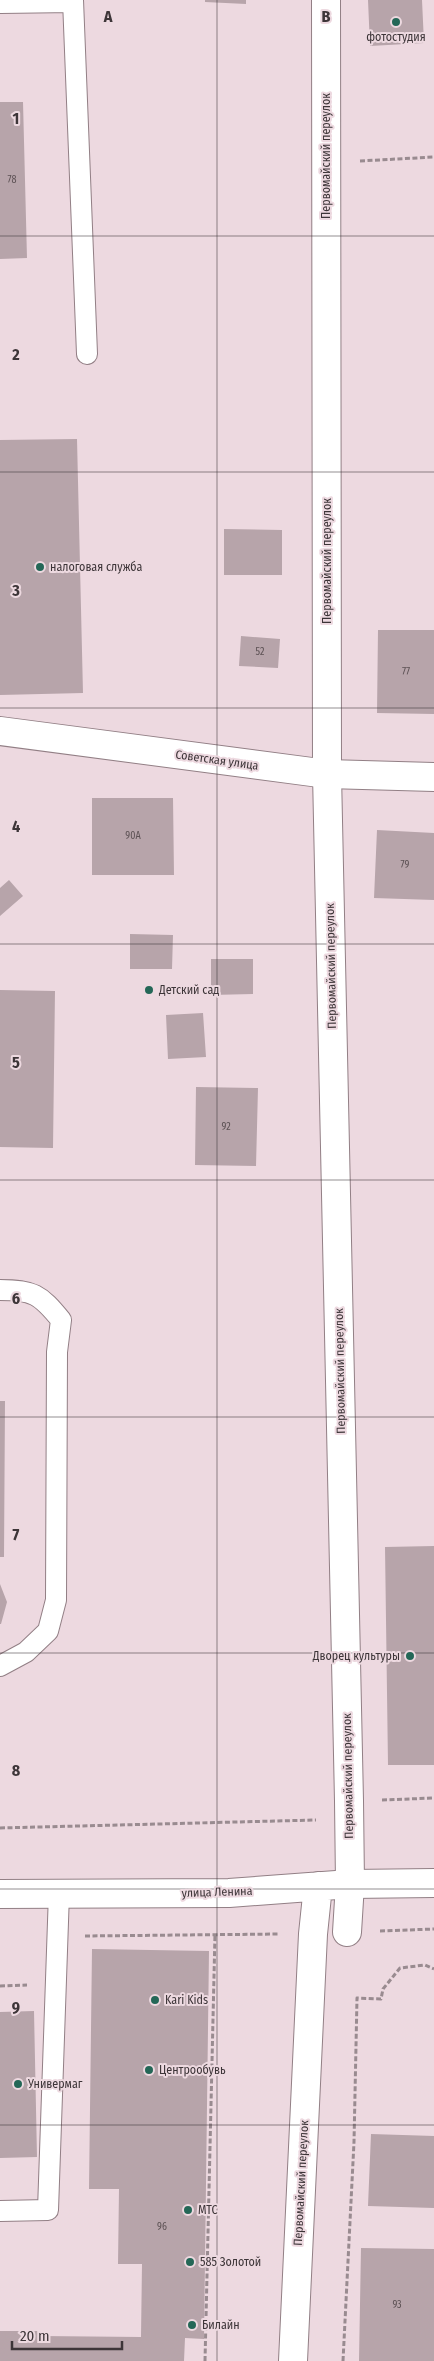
<svg xmlns="http://www.w3.org/2000/svg" width="434" height="2361" viewBox="0 0 434 2361" font-family="'Fira Sans Condensed',sans-serif">
<style>
.building{fill:#b7a4aa}
.lines{fill:none;stroke-linecap:round;stroke-linejoin:round}
.service-casing{stroke:#927f85;stroke-width:22}
.pedestrian-casing{stroke:#927f85;stroke-width:30}
.minor-casing{stroke:#927f85;stroke-width:30}
.tertiary-casing{stroke:#927f85;stroke-width:30}
.path{stroke:#998b90;stroke-width:3;stroke-dasharray:5 2.5;stroke-linecap:butt}
.service{stroke:#fff;stroke-width:20}
.pedestrian{stroke:#fff;stroke-width:28}
.minor{stroke:#fff;stroke-width:28}
.tertiary{stroke:#fff;stroke-width:28}
.grid{fill:none;stroke:#3d3538;stroke-width:1;stroke-opacity:0.55}
.poi-dot{fill:#246757;stroke:#edd9e0;stroke-width:2}
.labels{text-anchor:middle;dominant-baseline:central;stroke-width:4;stroke-linejoin:round;paint-order:stroke}
.number-label{font-size:10px;fill:#5c5154}
.poi-label{font-size:12px;fill:#3d3538;stroke:#edd9e0;text-anchor:start}
.street-label{font-size:12px;fill:#3d3538;stroke:#edd9e0}
.grid-label{font-size:16px;text-anchor:middle;font-weight:bold;fill:#3d3538;stroke:#edd9e0;stroke-width:4;stroke-linejoin:round;paint-order:stroke}
</style>
<rect width="100%" height="100%" fill="#edd9e0"/>
<!-- building -->
<path class="building" d="M205 0H246V4L205 2Z
M368 0H422L424 43 370 46Z
M0 102H23L27 258 0 259Z
M77 439 83 693 0 695V440Z
M224 529 282 530V575H224Z
M378 630H434V714L377 713Z
M241 636 280 639 278 668 239 666Z
M92 798H173L174 875H92Z
M377 830 434 833V900L374 898Z
M9 880 23 896 0 916V888Z
M130 934 173 935 172 969H130Z
M211 959H253V994L211 995Z
M0 990 55 991 53 1148 0 1147Z
M203 1013 206 1057 168 1059 166 1015Z
M196 1087 258 1088 256 1166 195 1165Z
M0 1401H5L4 1557H0Z
M434 1546V1765H388L385 1547Z
M0 1584 7 1602 1 1624H0Z
M92 1949 209 1951 204 2339 185 2338 184 2361H0V2331H40V2336L141 2337 142 2264H118L119 2189H89Z
M34 2011 37 2157 0 2158V2012Z
M371 2134 434 2136V2208L368 2206Z
M361 2248 434 2249V2361H359Z"/>
<g class="lines">
<defs>
<path id="service" d="M73 0 87 354
M0 3 73 2
M0 1290C33 1290 40 1294 61 1320L57 1352 56 1600 48 1631 26 1652 0 1666
M0 2211 48 2210 59 1893"/>
<path id="pedestrian" d="M326 0 327 774 349 1801 350 1884 347 1932"/>
<path id="minor" d="M0 731 327 774 434 777"/>
<path id="tertiary" d="M0 1894 229 1893 350 1884 434 1883
M293 2361 313 1934 318 1886"/>
</defs>
<!-- service casing -->
<use href="#service" class="service-casing"/>
<!-- pedestrian casing -->
<use href="#pedestrian" class="pedestrian-casing"/>
<!-- minor casing -->
<use href="#minor" class="minor-casing"/>
<!-- tertiary casing -->
<use href="#tertiary" class="tertiary-casing"/>
<!-- path -->
<path class="path" d="M360 161 434 157
M382 1800 434 1798
M0 1828 316 1820
M380 1931 434 1929
M85 1936 279 1934
M0 1986 27 1985
M205 2361 215 1934
M343 2361 354 2142 357 1998 381 1999 383 1989 400 1968 425 1965 434 1969"/>
<!-- service -->
<use href="#service" class="service"/>
<!-- pedestrian -->
<use href="#pedestrian" class="pedestrian"/>
<!-- minor -->
<use href="#minor" class="minor"/>
<!-- tertiary -->
<use href="#tertiary" class="tertiary"/>
</g>
<!-- grid -->
<path class="grid" d="M217 0V2361M0 236H434M0 472H434M0 708H434M0 944H434M0 1180H434M0 1417H434M0 1653H434M0 1889H434M0 2125H434"/>
<!-- markers -->
<g class="poi-dot">
<circle cx="396" cy="22" r="5"/>
<circle cx="40" cy="567" r="5"/>
<circle cx="149" cy="990" r="5"/>
<circle cx="410" cy="1656" r="5"/>
<circle cx="155" cy="2000" r="5"/>
<circle cx="149" cy="2070" r="5"/>
<circle cx="18" cy="2084" r="5"/>
<circle cx="188" cy="2210" r="5"/>
<circle cx="190" cy="2262" r="5"/>
<circle cx="192" cy="2325" r="5"/>
</g>
<g class="labels">
<!-- number labels -->
<g class="number-label">
<text x="12" y="180">78</text>
<text x="260" y="652">52</text>
<text x="406" y="672">77</text>
<text x="133" y="836">90А</text>
<text x="405" y="865">79</text>
<text x="226" y="1127">92</text>
<text x="162" y="2227">96</text>
<text x="397" y="2305">93</text>
</g>
<!-- poi labels -->
<g class="poi-label">
<text x="396" y="37" text-anchor="middle">фотостудия</text>
<text x="50" y="567">налоговая служба</text>
<text x="159" y="990">Детский сад</text>
<text x="400" y="1656" text-anchor="end">Дворец культуры</text>
<text x="165" y="2000">Kari Kids</text>
<text x="159" y="2070">Центрообувь</text>
<text x="28" y="2084">Универмаг</text>
<text x="198" y="2210">МТС</text>
<text x="200" y="2262">585 Золотой</text>
<text x="202" y="2325">Билайн</text>
</g>
<!-- street labels -->
<g class="street-label">
<text transform="translate(326 156) rotate(-90)">Первомайский переулок</text>
<text transform="translate(327 561) rotate(-90)">Первомайский переулок</text>
<text transform="translate(217 760) rotate(8)">Советская улица</text>
<text transform="translate(331 966) rotate(-91)">Первомайский переулок</text>
<text transform="translate(340 1371) rotate(-91)">Первомайский переулок</text>
<text transform="translate(348 1776) rotate(-91)">Первомайский переулок</text>
<text transform="translate(217 1892) rotate(-2)">улица Ленина</text>
<text transform="translate(301 2183) rotate(-87)">Первомайский переулок</text>
</g>
</g>
<g class="grid-label">
<text x="108" y="22">A</text>
<text x="326" y="22">B</text>
<text x="16" y="124">1</text>
<text x="16" y="360">2</text>
<text x="16" y="596">3</text>
<text x="16" y="832">4</text>
<text x="16" y="1068">5</text>
<text x="16" y="1304">6</text>
<text x="16" y="1540">7</text>
<text x="16" y="1776">8</text>
<text x="16" y="2013">9</text>
</g>
<!-- scale -->
<path d="M12 2341v8h110v-8" fill="none" stroke="#3d3538" stroke-width="2.5"/>
<text x="20" y="2341" font-size="15" fill="#3d3538" stroke="#edd9e0" stroke-width="4" paint-order="stroke">20 m</text>
</svg>
